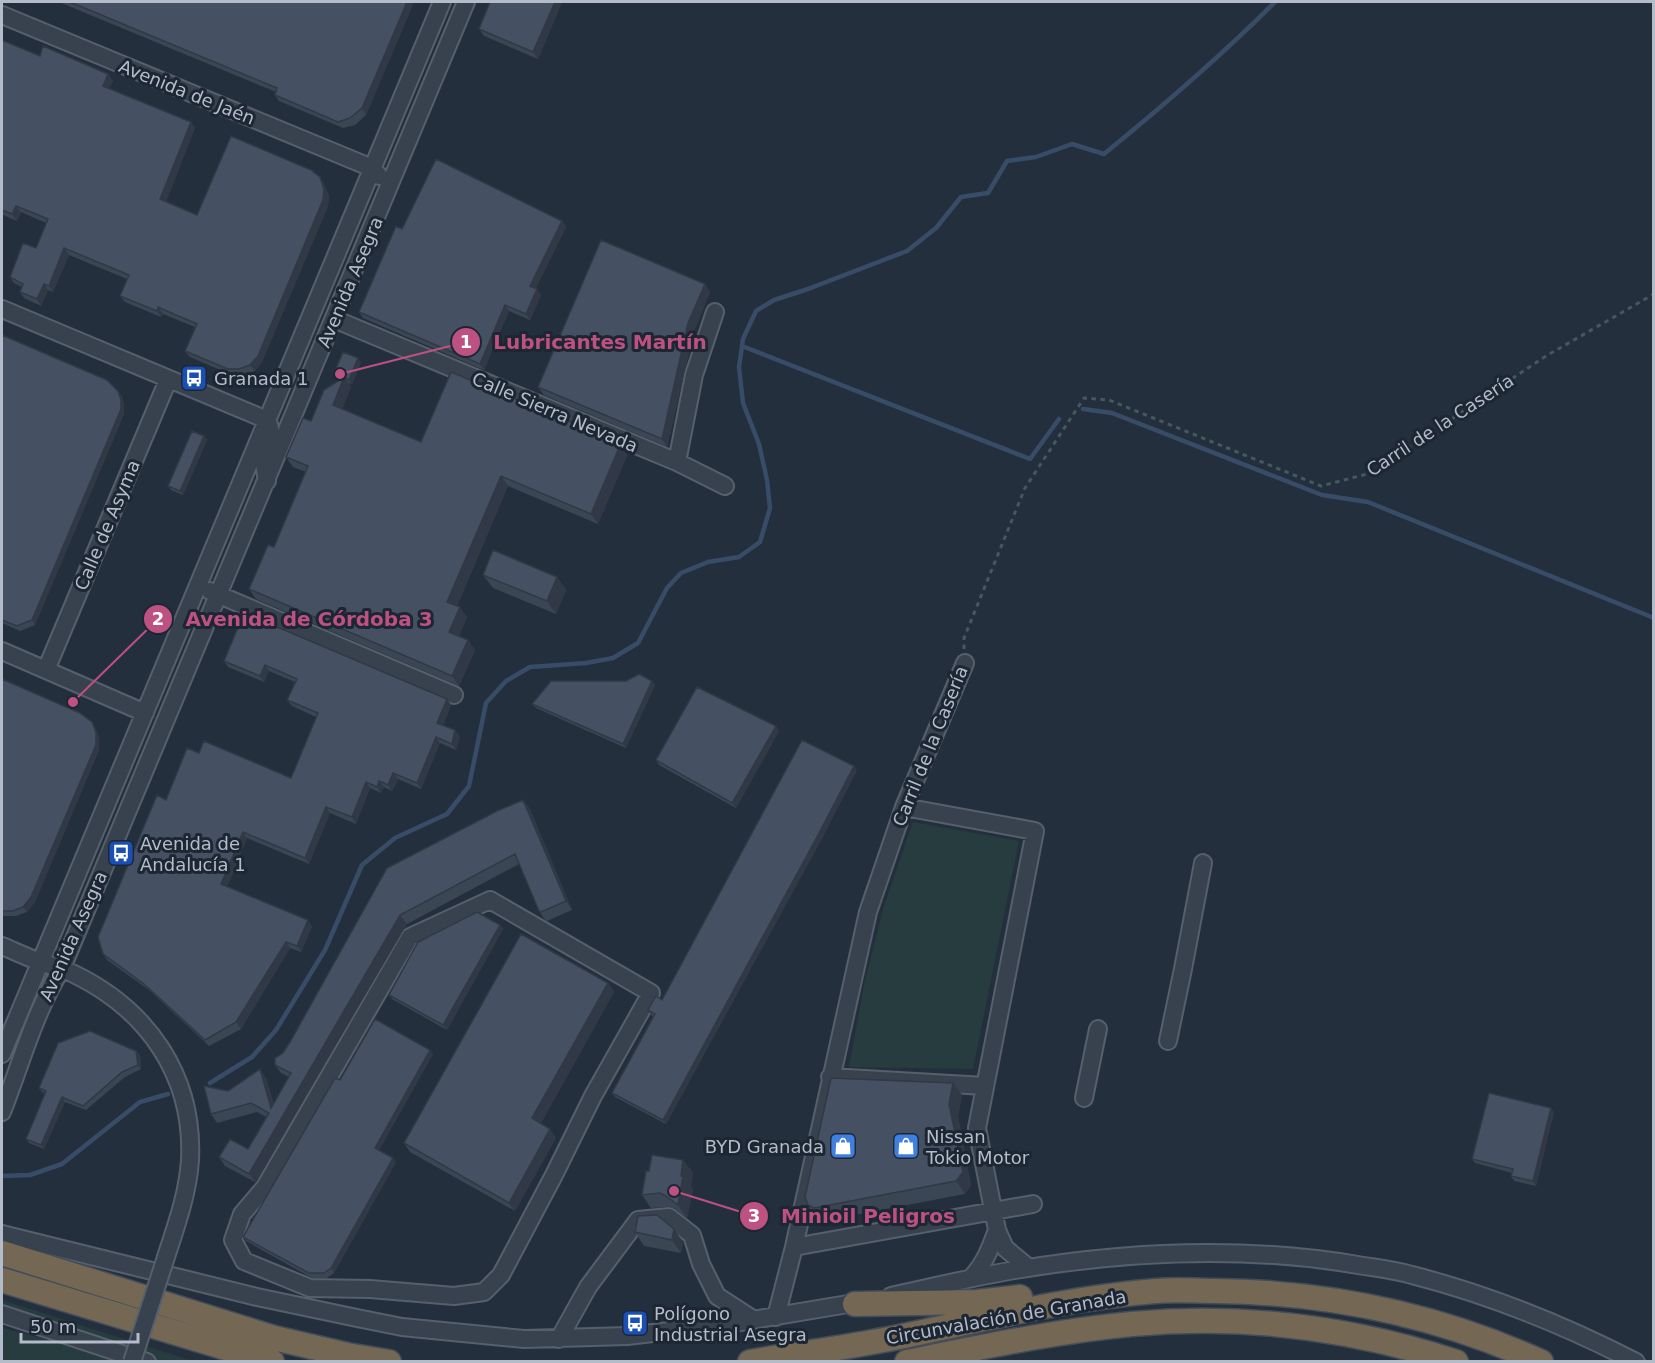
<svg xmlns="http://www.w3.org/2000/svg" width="1655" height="1363" viewBox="0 0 1655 1363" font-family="'DejaVu Sans',sans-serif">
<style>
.green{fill:#263c3f}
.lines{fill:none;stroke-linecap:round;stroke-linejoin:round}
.stream{stroke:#394c67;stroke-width:4.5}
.minor-casing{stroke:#565f6c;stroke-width:20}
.highway-casing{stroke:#434c59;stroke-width:27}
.path{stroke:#44595c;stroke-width:3;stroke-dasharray:4.5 4.5;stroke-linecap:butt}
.minor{stroke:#38414e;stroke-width:16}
.highway{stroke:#746855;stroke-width:24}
.minor-bridge-casing{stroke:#565f6c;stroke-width:20;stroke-linecap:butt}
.minor-bridge{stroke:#38414e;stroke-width:16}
.wall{fill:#3b4654}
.shaded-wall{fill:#303945}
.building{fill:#455162;stroke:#303945;stroke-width:1.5}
.labels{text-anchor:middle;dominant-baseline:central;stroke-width:6;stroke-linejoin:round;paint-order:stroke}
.street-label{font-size:18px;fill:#b4bcc9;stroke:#1d2633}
.poi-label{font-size:18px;fill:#b4bcc9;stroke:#1d2633;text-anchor:start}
.leader{fill:none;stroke:#bd5182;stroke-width:2}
.callout-dot{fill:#bd5182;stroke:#1d2633;stroke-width:2}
.mark-label{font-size:18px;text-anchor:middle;font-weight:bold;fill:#fff}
.callout-label{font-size:20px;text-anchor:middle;font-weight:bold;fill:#bd5182;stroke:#1d2633;stroke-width:6;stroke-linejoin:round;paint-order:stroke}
</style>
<rect width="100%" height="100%" fill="#242f3e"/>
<!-- green -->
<path class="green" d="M913 822 1019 841 973 1069 849 1067 864 985 884 906Z
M2 1300 193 1361H160L2 1308Z
M2 1328 119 1358 118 1362 2 1361Z"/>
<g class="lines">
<!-- stream -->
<path class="stream" d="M742 346 1030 459 1059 419
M1083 409 1112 413 1322 495 1368 502 1654 618
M210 1083 252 1057 276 1030 325 950 362 865 395 838 447 814 469 786 486 703 506 681 530 667 586 663 613 658 638 643 667 588 681 573 708 562 739 557 760 542 770 508 767 480 759 444 743 403 739 367 743 339 756 311 774 300 808 289 907 251 936 228 961 197 988 193 1007 161 1036 157 1072 144 1104 154C1163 106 1221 56 1275 2
M2 1176 30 1175 62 1164 140 1102 168 1094"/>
<defs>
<path id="minor" d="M2 15 372 168 379 176
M2 309 267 420C276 437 264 445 264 460 264 467 266 474 267 481
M334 319 677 462 725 486
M677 462 694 375 715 312
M210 591 454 695
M2 651 145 713
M46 670 168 380
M904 807 1035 831 977 1128 997 1230 1005 1248 1029 1268
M490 900 651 993 593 1096 554 1175 501 1275 484 1292 454 1296 370 1289 310 1288 244 1261 233 1240 242 1214 265 1187 410 937Z
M2 946C14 951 27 957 40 962 51 966 63 968 74 974 148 1010 194 1076 190 1160 188 1193 176 1226 166 1257
M1168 1041 1183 969 1203 863
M2 1054 442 2
M830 1077 985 1086
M1084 1098 1098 1029
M2 1112C21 1064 34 1013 62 968L466 2
M2 1234 257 1297 357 1318 402 1327 524 1339 627 1336 729 1324 866 1301
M794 1247 1033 1204
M971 1278C985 1263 990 1249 997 1230
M891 1296C932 1287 973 1277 1015 1270 1128 1251 1246 1246 1358 1265 1376 1268 1395 1270 1412 1275 1490 1295 1564 1325 1636 1362
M2 1314 147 1362
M776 1317 794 1247 868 912 904 807 965 663
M559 1339 588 1287 638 1220 669 1217 692 1235 701 1264 717 1296 754 1320"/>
<path id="highway" d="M2 1253 274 1338 347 1355 389 1362
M2 1280 272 1362
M855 1304 977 1302 1020 1297
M750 1362C796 1354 843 1348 889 1339 977 1321 1066 1298 1156 1291 1176 1289 1196 1291 1215 1291 1328 1292 1438 1315 1541 1362
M907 1362C982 1347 1057 1331 1132 1324 1241 1314 1352 1328 1456 1362"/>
</defs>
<!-- minor casing -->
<use href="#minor" class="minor-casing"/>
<!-- highway casing -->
<use href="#highway" class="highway-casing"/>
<!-- path -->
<path class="path" d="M964 649V638L1025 488 1084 398 1109 400 1321 486 1371 473 1546 356 1654 294"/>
<!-- minor -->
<use href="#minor" class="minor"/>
<!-- highway -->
<use href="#highway" class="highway"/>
<defs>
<path id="minor-bridge" d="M132 1362 166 1257"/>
</defs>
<!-- minor-bridge casing -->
<use href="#minor-bridge" class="minor-bridge-casing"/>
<!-- minor-bridge -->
<use href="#minor-bridge" class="minor-bridge"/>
</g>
<!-- wall -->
<path class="wall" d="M59 2H414L366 115 355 125 343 128 279 101 275 95 276 92Z
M490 2H562L538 59 484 36 479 29Z
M2 40 40 56 108 74 113 81 109 88 191 122 195 128 166 201 197 215 320 177 324 184 329 195 328 206 262 362 255 371 244 375H232L190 357 185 351 195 327 163 314 161 317 125 302 120 296 127 279 69 255 53 292 48 290 41 306 24 298 20 292 22 287 14 283 10 277 36 248 46 223 21 212 17 221 3 215 2 213Z
M562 221 566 227 536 288 541 295 530 320 509 311 484 370 363 318 359 312 402 229Z
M705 284 710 292 694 331 667 447 544 395 538 387Z
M2 335 118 391 122 396 124 405V414L35 625 20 631 2 623Z
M361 363 352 384 349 383 351 387 342 409 421 442 628 453 598 524 508 486 457 606 467 617 459 636 468 640 475 650 459 686 256 599 249 589 274 547 306 472 293 467 286 457 341 379 337 378 334 373Z
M204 436 207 440 183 495 171 490 168 486Z
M483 575 557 577 566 590 556 614 493 588Z
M244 613 451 705 443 725 460 736 456 750 440 743 421 789 398 779 392 791 384 787 381 793 370 788 356 824 330 813 309 864 247 838 227 887 312 926 301 952 290 948 241 1029 209 1046 149 990 107 960 103 954 166 800 199 753 291 778 316 717 292 706 287 700 295 682 269 671 264 682 228 667 224 661Z
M2 679 95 727 99 737V750L35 902 27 912 16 916H2Z
M626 681H652L655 685 626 748 536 708 532 704Z
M779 731 736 808 659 765 656 760Z
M857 770 820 842 666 1124 615 1097 612 1093 653 1016 651 1015 648 1010 662 1000Z
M523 800 530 809 572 910 547 921 545 920 539 911 519 864 407 924 256 1181 255 1182 225 1166 219 1157 248 1149 266 1117 257 1112 217 1123 211 1114 228 1091 266 1078 274 1104 289 1077 281 1073 275 1065 290 1042 387 868Z
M500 925 503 929 447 1030 392 999 389 995Z
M608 983 614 992 541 1123 556 1138 515 1211 410 1152 404 1143Z
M136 1051 140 1055 141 1069 125 1077 86 1110 65 1102 44 1149 29 1143 26 1139 45 1093 42 1092 39 1088Z
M433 1054 379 1150 393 1158 396 1162 334 1273 327 1278H312L246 1241 243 1237 340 1080Z
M962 1095 958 1116 971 1185 965 1194 823 1221 817 1218 808 1205Z
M1554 1112 1536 1186 1514 1181 1511 1176 1512 1173 1475 1163 1472 1159Z
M683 1160 693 1173 691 1187 693 1190 687 1218 675 1209 669 1207 651 1208 642 1195 649 1171Z
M635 1232 683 1242 681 1253 644 1246Z"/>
<!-- shaded-wall -->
<path class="shaded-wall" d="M407 2H414L366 115 362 108Z
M555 2H562L538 59 533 52Z
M108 74 113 81 107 92 103 86Z
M191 122 195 128 165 205 160 199Z
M320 177 324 184 329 195 328 206 262 362 255 371 250 365Z
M16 206 21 212 17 221 12 214Z
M562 221 566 227 534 292 530 286Z
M64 248 69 255 53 292 49 286Z
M44 284 48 290 41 306 37 299Z
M705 284 710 292 694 331 667 447 662 439 688 323Z
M537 289 541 295 530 320 526 314Z
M505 305 509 311 484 370 480 364Z
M158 307 163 314 161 317 157 311Z
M358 358 361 363 352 384 349 380Z
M344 377 351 387 340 415 333 405Z
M118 391 122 396 124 405V414L35 625 32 620Z
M204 436 207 440 183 495 180 491Z
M621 443 628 453 598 524 591 514Z
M501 476 508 486 454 612 447 602Z
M557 577 566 590 556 614 547 601Z
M460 607 467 617 456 642 449 632Z
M468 640 475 650 459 686 452 676Z
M265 665 269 671 264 682 260 676Z
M652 681 655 685 626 748 623 744Z
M447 699 451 705 442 729 437 723Z
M92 722 95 727 99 737V750L35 902 27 912 23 907Z
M776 726 779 731 736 808 732 803Z
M455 730 460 736 456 750 452 744Z
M436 737 440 743 421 789 417 783Z
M854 766 857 770 820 842 666 1124 663 1120Z
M393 773 398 779 392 791 388 785Z
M379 781 384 787 381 793 377 787Z
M366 782 370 788 356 824 352 817Z
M523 800 530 809 572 910 566 901Z
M326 807 330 813 309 864 305 858Z
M243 832 247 838 226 890 221 884Z
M400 915 407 924 255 1182 249 1174Z
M308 920 312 926 301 952 297 946Z
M500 925 503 929 447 1030 443 1025Z
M286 942 290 948 241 1029 236 1022Z
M608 983 614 992 539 1127 532 1118Z
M430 1050 433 1054 378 1152 375 1148Z
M136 1051 140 1055 141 1069 138 1065Z
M260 1069 266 1078 278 1117 271 1108Z
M953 1083 962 1095 958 1116 971 1185 965 1194 956 1181 949 1104Z
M62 1097 65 1102 44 1149 41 1145Z
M1551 1108 1554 1112 1536 1186 1533 1181Z
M550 1129 556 1138 515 1211 509 1203Z
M393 1158 396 1162 334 1273 331 1268Z
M683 1160 693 1173 691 1187 693 1190 687 1218 678 1205Z
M674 1229 683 1242 681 1253 672 1240Z"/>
<!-- building -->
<path class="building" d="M70 2H407L362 108 350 118 338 122 275 95 277 88Z
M490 2H555L533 52 479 29Z
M2 40 40 56 43 46 108 74 103 86 191 122 160 199 197 215 231 136 311 170 320 177 324 189 323 200 258 356 250 365 239 369H228L185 351 197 324 158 307 157 311 120 296 129 275 64 248 49 286 44 284 37 299 20 292 23 284 10 277 23 243 36 248 48 219 16 206 12 214 2 210Z
M436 159 562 221 530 286 537 289 526 314 505 305 480 364 359 312 396 226 402 229Z
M601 240 705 284 688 323 662 439 538 387Z
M2 335 107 380 118 391 121 400V409L32 620 17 626 2 620Z
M343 352 358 358 349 380 334 373Z
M451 372 621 443 591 514 501 476 447 602 460 607 449 632 468 640 452 676 249 589 268 545 274 547 308 466 286 457 303 418 311 421 324 390 344 377 333 405 421 442Z
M192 431 204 436 180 491 168 486Z
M493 550 557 577 547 601 483 575Z
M244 613 447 699 437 723 455 730 452 744 436 737 417 783 393 773 388 785 379 781 377 787 366 782 352 817 326 807 305 858 243 832 221 884 308 920 297 946 286 942 236 1022 205 1040 144 984 103 954 98 937 157 795 166 800 187 748 199 753 204 741 291 778 318 713 287 700 297 679 265 665 260 676 224 661Z
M639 674 652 681 623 744 532 704 551 681H626Z
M2 679 80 713 92 722 96 732V745L31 897 23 907 13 911H2Z
M697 687 776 726 732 803 656 760Z
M802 740 854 766 817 837 663 1120 612 1093 655 1014 648 1010 656 996 662 1000Z
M523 800 566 901 541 912 539 911 515 854 400 915 250 1172 249 1174 219 1157 230 1139 248 1149 269 1113 251 1103 211 1114 204 1086 228 1091 260 1069 271 1108 291 1073 275 1065V1058L283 1053 290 1042 387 868 497 811Z
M477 912 500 925 443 1025 389 995 418 942Z
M521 934 608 983 532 1118 550 1129 509 1203 404 1143Z
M375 1019 430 1050 375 1148 393 1158 331 1268 324 1273H309L243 1237 335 1078 340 1080Z
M90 1031 136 1051 138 1065 122 1072 83 1106 62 1097 41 1145 26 1139 46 1091 39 1088 58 1043Z
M831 1078 953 1083 949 1104 963 1172 956 1181 814 1208 808 1205 805 1197Z
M1489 1093 1551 1108 1533 1181 1511 1176 1513 1169 1472 1159Z
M652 1155 683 1160 681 1176H683L678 1205 666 1196 660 1193 642 1195 646 1171H649Z
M657 1215 674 1229 672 1240 635 1232 638 1216Z"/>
<!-- icons -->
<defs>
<symbol id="bus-square" viewBox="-11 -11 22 22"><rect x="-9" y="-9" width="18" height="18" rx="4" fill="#1a4fb4" stroke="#1d2633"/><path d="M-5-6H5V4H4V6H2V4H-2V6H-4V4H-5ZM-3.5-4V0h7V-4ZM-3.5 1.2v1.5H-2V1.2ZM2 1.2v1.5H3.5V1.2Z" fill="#fff"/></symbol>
<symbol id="shop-square" viewBox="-11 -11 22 22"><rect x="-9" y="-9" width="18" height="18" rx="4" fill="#3f7fe0" stroke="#1d2633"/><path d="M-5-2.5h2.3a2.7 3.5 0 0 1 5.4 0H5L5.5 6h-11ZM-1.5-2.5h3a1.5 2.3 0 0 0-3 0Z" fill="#fff"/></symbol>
</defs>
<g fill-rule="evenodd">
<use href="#bus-square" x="179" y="363" width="30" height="30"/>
<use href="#bus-square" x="106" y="838" width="30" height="30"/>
<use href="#shop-square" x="828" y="1131" width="30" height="30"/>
<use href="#shop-square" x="891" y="1131" width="30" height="30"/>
<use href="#bus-square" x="620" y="1308" width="30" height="30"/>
</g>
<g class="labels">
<!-- street labels -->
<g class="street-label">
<text transform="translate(187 92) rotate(22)">Avenida de Jaén</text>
<text transform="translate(350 282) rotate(-67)">Avenida Asegra</text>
<text transform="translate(555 412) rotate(23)">Calle Sierra Nevada</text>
<text transform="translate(1440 425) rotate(-33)">Carril de la Casería</text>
<text transform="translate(107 525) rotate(-67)">Calle de Asyma</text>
<text transform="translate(930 746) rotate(-68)">Carril de la Casería</text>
<text transform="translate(73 936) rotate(-66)">Avenida Asegra</text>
<text transform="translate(1006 1317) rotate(-10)">Circunvalación de Granada</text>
</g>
<!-- poi labels -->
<g class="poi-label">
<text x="214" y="378">Granada 1</text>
<text x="140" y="843">Avenida de<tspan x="140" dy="21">Andalucía 1</tspan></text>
<text x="926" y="1136">Nissan<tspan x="926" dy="21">Tokio Motor</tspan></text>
<text x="824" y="1146" text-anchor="end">BYD Granada</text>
<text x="654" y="1313">Polígono<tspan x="654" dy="21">Industrial Asegra</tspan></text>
</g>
</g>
<!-- callouts -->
<path class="leader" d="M340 374L466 342M73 702L158 619M674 1191L754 1216"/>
<g class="callout-dot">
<circle cx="340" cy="374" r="6"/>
<circle cx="73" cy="702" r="6"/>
<circle cx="674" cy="1191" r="6"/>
<circle cx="466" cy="342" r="15"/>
<circle cx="158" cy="619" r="15"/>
<circle cx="754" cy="1216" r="15"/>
</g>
<g class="mark-label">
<text x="466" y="348">1</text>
<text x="158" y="625">2</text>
<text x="754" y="1222">3</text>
</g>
<g class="callout-label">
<text x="600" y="349">Lubricantes Martín</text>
<text x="309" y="626">Avenida de Córdoba 3</text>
<text x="868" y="1223">Minioil Peligros</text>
</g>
<!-- border -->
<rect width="1655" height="1363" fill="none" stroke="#b4bcc9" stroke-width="6"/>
<!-- scale -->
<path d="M21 1333v9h117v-9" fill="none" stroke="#b4bcc9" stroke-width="3"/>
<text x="30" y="1333" font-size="18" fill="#b4bcc9" stroke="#1d2633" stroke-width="4.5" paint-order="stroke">50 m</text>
</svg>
